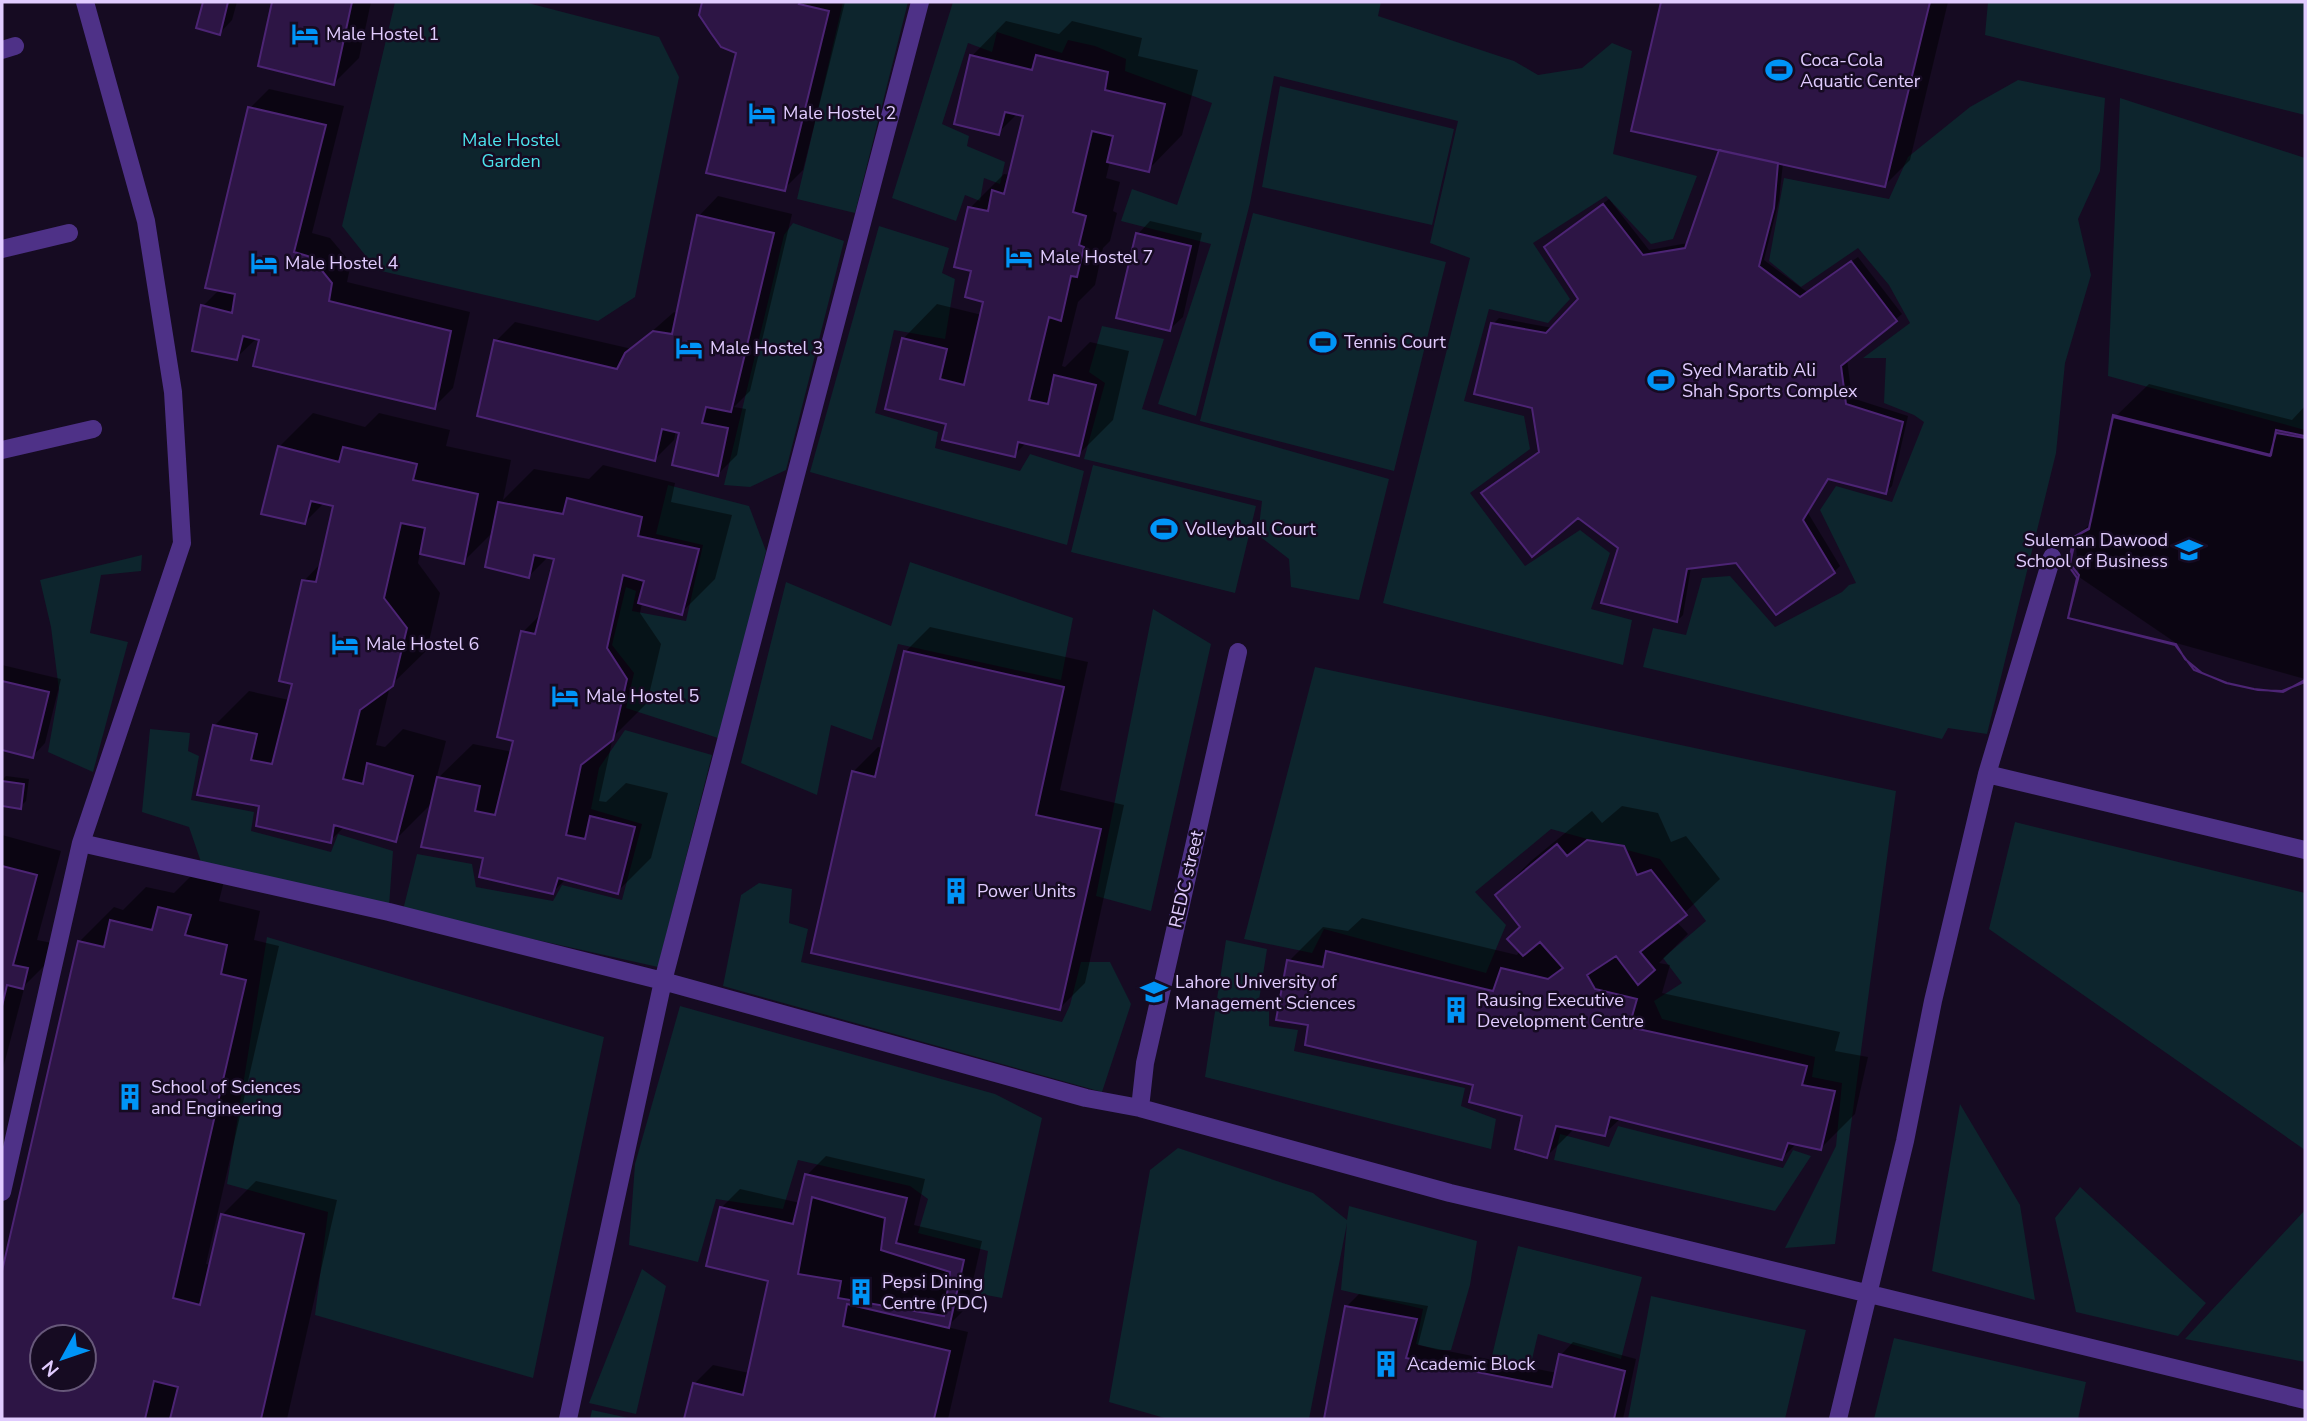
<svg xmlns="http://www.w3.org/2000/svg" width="2307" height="1421" viewBox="0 0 2307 1421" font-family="'Nunito Sans',sans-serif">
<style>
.green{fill:#0d252d}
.shadow{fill:#0007;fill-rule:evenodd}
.building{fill:#2d1545;stroke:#4c2474;stroke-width:2;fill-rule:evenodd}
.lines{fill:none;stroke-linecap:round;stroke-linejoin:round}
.minor{stroke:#4e3187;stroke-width:18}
.labels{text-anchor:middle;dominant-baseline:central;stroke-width:5;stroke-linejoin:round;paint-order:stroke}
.poi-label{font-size:18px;fill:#e1ccff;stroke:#160b22;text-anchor:start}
.park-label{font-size:18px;fill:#4ce3ec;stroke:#160b22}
.street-label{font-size:18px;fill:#e1ccff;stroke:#160b22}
</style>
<rect width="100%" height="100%" fill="#160b22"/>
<!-- green -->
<path class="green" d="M395 2H524L659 37 679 77 635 297 598 321 377 270 342 226Z
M843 2H908L855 213 797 199Z
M953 2H1381L1378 16 1514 61 1538 75 1582 68 1612 43 1632 51 1613 154 1697 176 1673 239 1651 244 1606 196 1533 243 1570 299 1548 323 1489 309 1464 401 1524 416 1530 449 1470 493 1525 566 1580 530 1610 553 1591 609 1632 620 1623 665 1383 603 1470 258 1430 243 1458 121 1274 76 1250 203 1196 416 1158 404 1211 244 1121 221 1132 189 1177 205 1212 103 1125 71 1126 59 1095 46 1068 40 1062 53 997 32 992 52 968 43 942 124 969 136 967 146 1005 162 1000 184 984 178 980 201 965 195 956 221 892 198Z
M1988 2H2305V115L1985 35Z
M2018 80 2105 98 2100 171 2078 219 2091 275 2065 363 2056 453 1987 734 1948 728 1942 739 1643 667 1653 628 1686 635 1702 578 1730 576 1775 627 1842 592 1849 585 1856 583 1820 510 1836 486 1892 502 1924 422 1914 415 1884 403 1886 358H1863L1910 323 1889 285 1858 248 1801 287 1769 261 1784 178 1889 199 1908 157 1970 107Z
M1280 86 1454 129 1432 225 1262 187Z
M2120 98 2305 158V430L2108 376Z
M1253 213 1446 262 1394 471 1200 421Z
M793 223 844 241 786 470 750 487 724 485 784 235Z
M879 226 949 248 942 273 955 279 945 339 894 330 875 413 938 432 935 448 1020 471 1030 454 1084 471 1067 545 810 472Z
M1102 326 1164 339 1142 409 1389 479 1359 600 1291 587 1289 559 1258 535 1262 501 1084 459 1105 383 1089 372Z
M1093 465 1256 506 1235 593 1071 552Z
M668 485 749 506 766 551 721 739 626 708 634 673 612 645 626 587 636 591 632 611 686 621 703 545 656 534Z
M142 555 141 571 101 575 90 633 128 642 93 772 48 752 59 690 51 627 40 580Z
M910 562 1073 618 1061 680 898 644 872 740 831 725 817 795 741 763 786 582 891 626Z
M1153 609 1211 644 1151 911 1096 896Z
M1315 667 1896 791 1835 1244 1785 1248 1836 1146 1842 1083 1812 1077 1815 1057 1662 1019 1654 1001 1682 983 1663 958 1706 921 1660 859 1551 829 1475 892 1506 925 1486 973 1324 929 1312 953 1244 939Z
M150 729 190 733 188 751 199 756 191 800 254 812 251 831 331 852 338 834 393 851 389 906 201 862 189 827 142 812Z
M625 730 712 755 658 967 403 910 417 854 472 864 476 887 553 901 562 885 622 900 642 824 591 809 599 768Z
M2015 822 2305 893V1150L1989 929Z
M759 883 792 889 789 923 808 929 801 962 1062 1022 1070 1005 1081 962H1110L1131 1004 1102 1092 723 986 741 895Z
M267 937 604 1037 533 1378 315 1315 328 1212 227 1184Z
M1226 940 1267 949 1259 1000 1269 1003V1026L1298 1030 1294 1051 1465 1088 1461 1106 1496 1119 1491 1149 1205 1077Z
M680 1006 995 1094 1042 1118 1002 1298 981 1294 988 1251 918 1233 928 1199 910 1186 798 1160 783 1209 716 1199 698 1262 629 1245 635 1164Z
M1960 1104 2020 1205 2035 1300 1932 1271Z
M1618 1126 1783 1168 1793 1150 1811 1156 1775 1211 1554 1160 1560 1134 1609 1147Z
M1178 1148 1313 1193 1347 1220 1349 1206 1477 1241 1470 1285 1451 1350H1438L1416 1344 1423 1309 1341 1290 1347 1223 1309 1419H1168L1109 1402 1150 1170Z
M2080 1187 2206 1303 2178 1336 2076 1312 2055 1218Z
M2305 1210V1362L2185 1339Z
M1518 1246 1642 1277 1621 1359 1538 1334 1529 1372 1491 1360Z
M642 1269 666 1286 636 1414 589 1403Z
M1651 1296 1806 1330 1785 1419H1628Z
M1894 1338 2086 1382 2078 1419H1874Z
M592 1410 633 1419H590Z"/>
<!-- shadow -->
<path class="shadow" d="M204 2H237L232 20 220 33 198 27Z
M274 2H371L359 58 334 83 260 64Z
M703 2H845L803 170 784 189 738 52 701 15Z
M1662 2H1948L1910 160 1885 185 1783 163 1779 200 1764 260 1807 292 1858 257 1902 314 1847 359 1852 398 1908 416 1892 486 1886 492 1829 478 1808 513 1840 566 1834 572 1737 561 1691 567 1683 615 1677 621 1620 548 1540 451 1534 406 1493 324 1499 318 1553 328 1580 299 1546 247 1609 199 1649 250 1688 243 1721 149 1633 130Z
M1006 21 1059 34 1072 21 1142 38 1138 56 1198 70 1182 135 1148 170 1110 161 1106 178 1120 182 1113 211 1117 213 1110 241 1103 248 1095 285 1078 302 1062 366 1065 367 1090 342 1129 351 1113 420 1079 454 1027 442 1014 455 948 423 903 339 937 304 982 315 985 301 973 270 970 208 1004 174 1011 175 1025 115 1018 113 998 133 972 56Z
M269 89 344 106 312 233 330 238 351 263 347 282 470 312 453 388 434 407 261 338 256 339 236 358 203 306 220 289 250 108Z
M718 196 792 214 750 391 734 407 746 409 737 455 718 474 681 432 676 430 674 440 655 459 496 341 515 322 632 349 674 312 678 313 699 216Z
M1150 221 1202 233 1183 317 1170 329 1138 234Z
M2149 384 2292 420 2305 406V679L2176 643 2079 577 2075 538 2092 522 2114 418Z
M313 413 365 427 379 413 450 430 446 446 511 460 503 500 534 469 589 479 603 465 675 483 671 502 732 515 715 579 681 613 642 603 640 613 661 644 647 703 613 737 599 801 606 802 626 783 668 793 651 858 617 892 566 879 553 892 485 856 433 802 395 840 345 826 330 841 261 805 214 726 249 691 289 700 294 682 304 581 322 562 335 505 325 502 305 522 279 447ZM494 531 529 576 549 556 557 557 542 613 523 632 515 739 512 752 473 744 436 780 446 741 403 729 385 747 376 745 390 686 427 650 440 593 418 563 420 552 463 562Z
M930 627 1088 662 1060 790 1124 805 1085 983 1060 1008 853 772 878 747 883 748 905 652Z
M2 665 61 679 45 743 33 756 2 749Z
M6 776 29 779 26 801 20 807 2 804V780Z
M1622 806 1658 813 1671 842 1686 836 1720 879 1676 921 1688 934 1659 963 1670 965 1662 993 1840 1032 1835 1051 1868 1057 1855 1114 1821 1148 1797 1143 1782 1158 1621 1118 1604 1134 1575 1128 1547 1156 1524 1115 1475 1083 1310 1024 1289 961 1323 927 1348 931 1362 918 1517 955 1520 951 1522 926 1497 895 1531 861 1592 811 1602 823Z
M2 835 61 851 37 940 52 943 47 963 25 985 2 1072Z
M193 874 224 881 219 901 260 911 254 940 279 946 206 1264 211 1265 222 1215 256 1181 337 1200 287 1419H2V1279L79 942 114 907 123 910 146 887 174 893ZM42 1337H84V1379H42Z
M826 1156 925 1179 914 1225 982 1241 967 1307 947 1327 968 1332 948 1419H686L694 1384 713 1365 749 1373 771 1279 721 1208 740 1189 800 1203 807 1175Z
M1359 1294 1428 1306 1418 1345 1557 1373 1561 1355 1573 1342 1636 1359 1623 1419H1326L1346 1307Z"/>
<!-- building -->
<path class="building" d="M203 2H228L220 35 196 28Z
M272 2H352L334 85 258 66Z
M702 2H800L799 4 829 11 785 191 706 173 736 53 721 47 711 33 699 15Z
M1661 2H1930L1885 187 1631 131Z
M970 55 1032 70 1036 55 1108 72 1105 90 1165 104 1149 172 1107 162 1113 136 1092 131 1073 212 1086 216 1079 245 1084 247 1077 277 1071 276 1061 321 1049 317 1029 400 1048 404 1054 375 1096 385 1079 456 1018 442 1015 457 942 440 946 424 885 409 902 338 947 349 940 379 964 385 983 302 965 297 971 271 954 267 968 207 988 211 992 190 1004 194 1023 116 1005 112 999 135 954 124Z
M248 107 326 125 294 252 311 257 332 283 329 301 451 331 435 409 253 366 259 340 243 336 237 360 192 351 201 305 232 313 235 294 205 288Z
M1719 150 1778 163 1774 208 1759 266 1800 297 1851 261 1897 321 1841 366 1846 404 1903 422 1886 494 1828 479 1803 520 1835 573 1776 615 1736 563 1687 569 1677 622 1601 603 1618 548 1578 518 1532 557 1481 493 1539 452 1532 408 1474 394 1491 323 1546 333 1578 299 1544 247 1603 204 1643 255 1685 248Z
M697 215 774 233 731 412 706 407 702 423 728 428 718 476 672 465 679 433 662 429 655 461 477 416 494 340 617 369 625 353 653 331 672 334Z
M1136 233 1191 246 1170 331 1116 318Z
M2113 415 2271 455 2276 430 2305 436V682L2282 691 2258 690 2226 683 2202 673 2185 659 2176 644 2068 618 2079 575 2070 564 2076 536 2089 529Z
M2113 417 2270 456 2276 433 2305 438V680L2283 692 2254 689 2227 683 2194 670 2175 645 2068 618 2077 578 2068 565 2074 537 2089 528Z
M278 446 339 462 343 447 417 464 413 480 478 494 464 564 420 554 425 528 401 523 384 598 407 628 393 686 360 710 343 779 363 784 367 763 413 776 396 842 334 825 331 843 256 826 259 806 197 795 213 725 257 734 251 760 272 764 292 684 279 681 302 580 316 582 333 506 311 501 305 524 261 514Z
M567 498 642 517 638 536 699 549 682 615 638 603 644 581 623 575 607 648 627 679 613 740 581 765 566 835 585 839 590 816 635 827 618 894 558 878 553 894 479 877 483 858 421 847 437 777 480 786 475 811 495 815 513 741 497 737 521 631 535 634 554 559 534 555 529 578 485 567 498 502 563 514Z
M904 651 1064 687 1036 815 1101 829 1060 1010 811 953 852 771 875 777Z
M2 681 49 692 33 758 2 750Z
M2 781 24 784 21 809 2 806Z
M1587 840 1624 846 1637 875 1651 870 1687 915 1640 952 1655 970 1638 985 1616 956 1587 975 1595 989 1637 999 1629 1027 1807 1066 1802 1085 1835 1091 1821 1150 1788 1143 1782 1160 1610 1117 1605 1136 1556 1126 1547 1158 1515 1149 1522 1116 1469 1102 1473 1085 1305 1045 1308 1025 1276 1020 1287 960 1323 967 1326 951 1493 991 1501 968 1548 979 1563 968 1540 942 1523 956 1507 939 1520 927 1495 895 1557 844 1567 856Z
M2 866 37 875 13 965 28 968 23 989 7 985 2 1006Z
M158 907 191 915 185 935 227 945 221 974 246 980 173 1298 200 1305 221 1214 304 1234 261 1419H170L178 1387 154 1381 145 1419H2V1271L78 941 104 947 110 920 152 930ZM42 1337H84V1379H42Z
M805 1174 907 1198 896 1243 964 1260 949 1328 847 1304 843 1326 950 1351 934 1419H684L693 1383 743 1395 768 1281 706 1266 720 1207 793 1224Z
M812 1197 885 1218 881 1250 950 1272 944 1316 838 1298 841 1281 798 1274Z
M1345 1306 1417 1319 1406 1358 1552 1387 1559 1354 1625 1371 1614 1419H1324Z"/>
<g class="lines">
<!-- minor -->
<path class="minor" d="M2 50 15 46
M2 249 69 233
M2 450 93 429
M1987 774 2305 850
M81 843 389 912 663 981 1086 1098 1140 1108 1450 1193 1570 1221 2305 1400
M1140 1108 1145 1063 1238 652
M2 1192 81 843 182 543 173 392 146 221 85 2
M568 1419 663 981 920 2
M1838 1419 1905 1141 1933 1001 1987 774 2052 557"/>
</g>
<!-- icons -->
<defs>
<symbol id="hotel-bare" viewBox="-9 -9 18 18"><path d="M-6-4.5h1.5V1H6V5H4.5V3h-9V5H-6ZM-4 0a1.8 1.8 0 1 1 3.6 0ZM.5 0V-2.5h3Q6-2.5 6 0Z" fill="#0094f7" stroke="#160b22" stroke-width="2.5" paint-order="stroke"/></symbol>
<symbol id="stadium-bare" viewBox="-9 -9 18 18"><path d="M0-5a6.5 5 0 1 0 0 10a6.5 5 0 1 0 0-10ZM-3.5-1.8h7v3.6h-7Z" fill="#0094f7" stroke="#160b22" stroke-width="2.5" paint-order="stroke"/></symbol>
<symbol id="university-bare" viewBox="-9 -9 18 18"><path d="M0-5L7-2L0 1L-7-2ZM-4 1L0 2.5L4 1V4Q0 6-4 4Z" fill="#0094f7" stroke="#160b22" stroke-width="2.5" paint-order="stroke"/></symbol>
<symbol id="building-bare" viewBox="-9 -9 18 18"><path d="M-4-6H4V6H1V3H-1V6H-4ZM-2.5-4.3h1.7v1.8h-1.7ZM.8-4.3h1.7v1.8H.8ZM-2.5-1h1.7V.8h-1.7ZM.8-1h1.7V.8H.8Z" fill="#0094f7" stroke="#160b22" stroke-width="2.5" paint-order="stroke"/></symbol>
</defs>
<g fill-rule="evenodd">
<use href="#hotel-bare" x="286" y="15" width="38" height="38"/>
<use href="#stadium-bare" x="1760" y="51" width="38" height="38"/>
<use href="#hotel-bare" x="743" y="94" width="38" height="38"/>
<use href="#hotel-bare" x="1000" y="238" width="38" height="38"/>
<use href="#hotel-bare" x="245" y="244" width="38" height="38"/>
<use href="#stadium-bare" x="1304" y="323" width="38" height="38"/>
<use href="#hotel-bare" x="670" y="329" width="38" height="38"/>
<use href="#stadium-bare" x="1642" y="361" width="38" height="38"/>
<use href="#stadium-bare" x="1145" y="510" width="38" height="38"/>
<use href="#university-bare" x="2170" y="531" width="38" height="38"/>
<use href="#hotel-bare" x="326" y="625" width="38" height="38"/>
<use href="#hotel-bare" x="546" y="677" width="38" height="38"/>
<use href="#building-bare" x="937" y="872" width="38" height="38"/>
<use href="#university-bare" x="1135" y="973" width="38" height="38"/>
<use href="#building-bare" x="1437" y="991" width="38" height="38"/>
<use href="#building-bare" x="111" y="1078" width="38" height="38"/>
<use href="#building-bare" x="842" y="1273" width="38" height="38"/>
<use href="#building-bare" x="1367" y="1345" width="38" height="38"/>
</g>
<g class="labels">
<!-- poi labels -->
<g class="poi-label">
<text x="326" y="34">Male Hostel 1</text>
<text x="1800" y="60">Coca-Cola<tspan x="1800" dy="21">Aquatic Center</tspan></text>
<text x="783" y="113">Male Hostel 2</text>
<text x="1040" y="257">Male Hostel 7</text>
<text x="285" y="263">Male Hostel 4</text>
<text x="1344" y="342">Tennis Court</text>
<text x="710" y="348">Male Hostel 3</text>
<text x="1682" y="370">Syed Maratib Ali<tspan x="1682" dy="21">Shah Sports Complex</tspan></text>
<text x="1185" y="529">Volleyball Court</text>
<text x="2168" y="540" text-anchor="end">Suleman Dawood<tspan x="2168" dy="21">School of Business</tspan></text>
<text x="366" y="644">Male Hostel 6</text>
<text x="586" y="696">Male Hostel 5</text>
<text x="977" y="891">Power Units</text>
<text x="1175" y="982">Lahore University of<tspan x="1175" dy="21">Management Sciences</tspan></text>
<text x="1477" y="1000">Rausing Executive<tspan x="1477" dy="21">Development Centre</tspan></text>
<text x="151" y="1087">School of Sciences<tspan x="151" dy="21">and Engineering</tspan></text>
<text x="882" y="1282">Pepsi Dining<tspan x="882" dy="21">Centre (PDC)</tspan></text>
<text x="1407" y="1364">Academic Block</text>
</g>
<!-- park labels -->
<g class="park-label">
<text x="511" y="140">Male Hostel<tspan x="511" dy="21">Garden</tspan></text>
</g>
<!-- street labels -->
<g class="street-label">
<text transform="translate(1186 879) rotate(-77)">REDC street</text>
</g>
</g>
<!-- border -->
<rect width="2307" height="1421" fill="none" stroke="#e1ccff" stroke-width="7"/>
<!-- north arrow -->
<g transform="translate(63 1358) rotate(230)"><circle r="33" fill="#160b22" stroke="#67587a" stroke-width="2"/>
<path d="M0-5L12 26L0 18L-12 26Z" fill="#0094f7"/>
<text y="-10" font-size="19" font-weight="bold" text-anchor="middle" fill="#e1ccff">N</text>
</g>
</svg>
